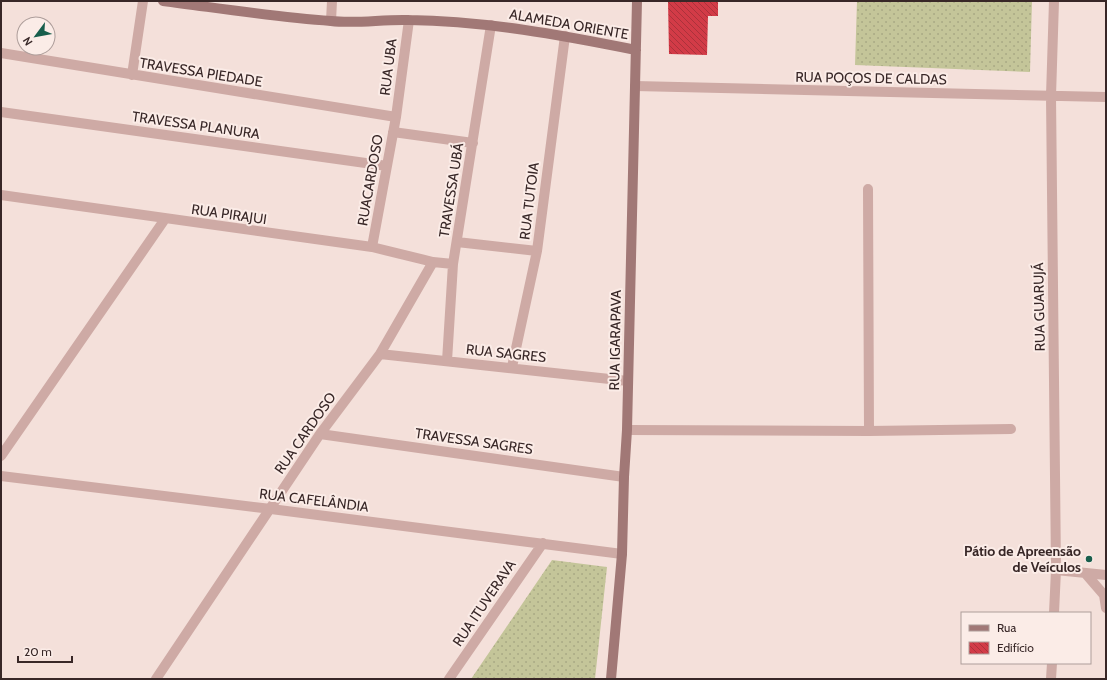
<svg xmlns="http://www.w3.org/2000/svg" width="1107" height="680" viewBox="0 0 1107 680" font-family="Cabin,sans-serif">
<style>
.grass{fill:url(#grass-dots)}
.building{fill:url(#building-back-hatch)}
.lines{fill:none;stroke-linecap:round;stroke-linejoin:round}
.lane{stroke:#ceaaa5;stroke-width:10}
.street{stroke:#ceaaa5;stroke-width:10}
.secondary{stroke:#a17876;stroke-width:10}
.poi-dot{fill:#185e4c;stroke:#fbece7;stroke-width:1.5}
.labels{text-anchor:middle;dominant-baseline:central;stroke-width:4;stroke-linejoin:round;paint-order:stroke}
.street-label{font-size:14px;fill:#382727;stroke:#fbece7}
.poi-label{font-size:14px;font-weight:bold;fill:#382727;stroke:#fbece7;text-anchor:end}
</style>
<defs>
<pattern id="grass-dots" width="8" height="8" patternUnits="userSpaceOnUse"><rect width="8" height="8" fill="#c4c599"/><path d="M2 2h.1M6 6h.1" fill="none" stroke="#a9a984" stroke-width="1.8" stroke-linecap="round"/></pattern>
<pattern id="building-back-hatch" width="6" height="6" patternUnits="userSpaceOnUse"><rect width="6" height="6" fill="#d23b47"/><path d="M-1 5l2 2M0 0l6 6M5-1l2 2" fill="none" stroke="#ab323b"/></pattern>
</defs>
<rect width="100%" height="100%" fill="#f4e0da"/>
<!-- grass -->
<path class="grass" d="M857 1H1032L1030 72 855 65Z
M552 560 607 567 595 679H471Z"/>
<!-- building -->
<path class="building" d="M668 1H718V16H708L707 55 669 54Z"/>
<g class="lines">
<!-- lane -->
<path class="lane" d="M868 189 869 431
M627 430 869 431 1011 429
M1056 570 1106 575
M1085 573 1104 595 1106 608"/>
<!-- street -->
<path class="street" d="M331 21 332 1
M1 53 396 117
M132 75 143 1
M635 86 1106 97
M1 112 387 166
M393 132 473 143
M1 195 372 247 433 262 453 264
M457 242 537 251
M372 247 396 117 409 20
M380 354 628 381
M447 361 453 264 491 25
M512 367 537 251 565 36
M320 434 624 477
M1 456 165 219
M1 476 271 509 622 554
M1054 613 1056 570 1051 96 1054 1
M156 679 320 434 380 354 433 262
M449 679 543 543
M1051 679 1052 663"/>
<!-- secondary -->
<path class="secondary" d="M163 1C218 8 274 17 331 21 357 24 383 19 409 20 486 21 561 35 636 50
M611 679 622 554 624 477 627 430 637 1"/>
</g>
<!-- markers -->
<circle class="poi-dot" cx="1089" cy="559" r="4"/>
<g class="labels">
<!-- street labels -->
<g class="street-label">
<text transform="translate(569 24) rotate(10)">ALAMEDA ORIENTE</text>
<text transform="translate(388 67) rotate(-83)">RUA UBA</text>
<text transform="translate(201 72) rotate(9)">TRAVESSA PIEDADE</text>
<text transform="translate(871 78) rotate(1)">RUA POÇOS DE CALDAS</text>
<text transform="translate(196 125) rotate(8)">TRAVESSA PLANURA</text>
<text transform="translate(370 180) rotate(-80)">RUACARDOSO</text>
<text transform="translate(451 190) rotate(-81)">TRAVESSA UBÁ</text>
<text transform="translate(529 201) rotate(-83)">RUA TUTOIA</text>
<text transform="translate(229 214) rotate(8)">RUA PIRAJUI</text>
<text transform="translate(1039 307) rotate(-91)">RUA GUARUJÁ</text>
<text transform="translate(615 340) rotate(-89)">RUA IGARAPAVA</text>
<text transform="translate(506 353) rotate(6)">RUA SAGRES</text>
<text transform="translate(305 433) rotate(-55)">RUA CARDOSO</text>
<text transform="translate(474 441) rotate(8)">TRAVESSA SAGRES</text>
<text transform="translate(314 500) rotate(7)">RUA CAFELÂNDIA</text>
<text transform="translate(484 603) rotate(-56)">RUA ITUVERAVA</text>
</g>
<!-- poi labels -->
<g class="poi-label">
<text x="1081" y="551">Pátio de Apreensão<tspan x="1081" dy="16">de Veículos</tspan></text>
</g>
</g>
<!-- border -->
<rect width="1107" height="680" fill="none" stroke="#382727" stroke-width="4"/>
<!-- legend -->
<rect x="961" y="612" width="130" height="52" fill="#fbece7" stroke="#ad9d9a"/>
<rect x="969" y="625" width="20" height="6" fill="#a17876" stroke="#ad9d9a"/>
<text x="997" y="632" font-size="12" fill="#382727">Rua</text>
<rect x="969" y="642" width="20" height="12" fill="url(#building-back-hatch)" stroke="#ad9d9a"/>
<text x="997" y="652" font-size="12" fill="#382727">Edifício</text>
<!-- north arrow -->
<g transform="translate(36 36) rotate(238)"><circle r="19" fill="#fbece7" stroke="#ad9d9a"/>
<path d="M0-3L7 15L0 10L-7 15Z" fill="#185e4c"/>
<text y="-6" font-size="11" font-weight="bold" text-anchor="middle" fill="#382727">N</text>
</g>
<!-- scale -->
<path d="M18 656v6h54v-6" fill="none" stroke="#382727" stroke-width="2"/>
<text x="24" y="656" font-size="12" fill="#382727" stroke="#fbece7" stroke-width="3" paint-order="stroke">20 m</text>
</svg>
